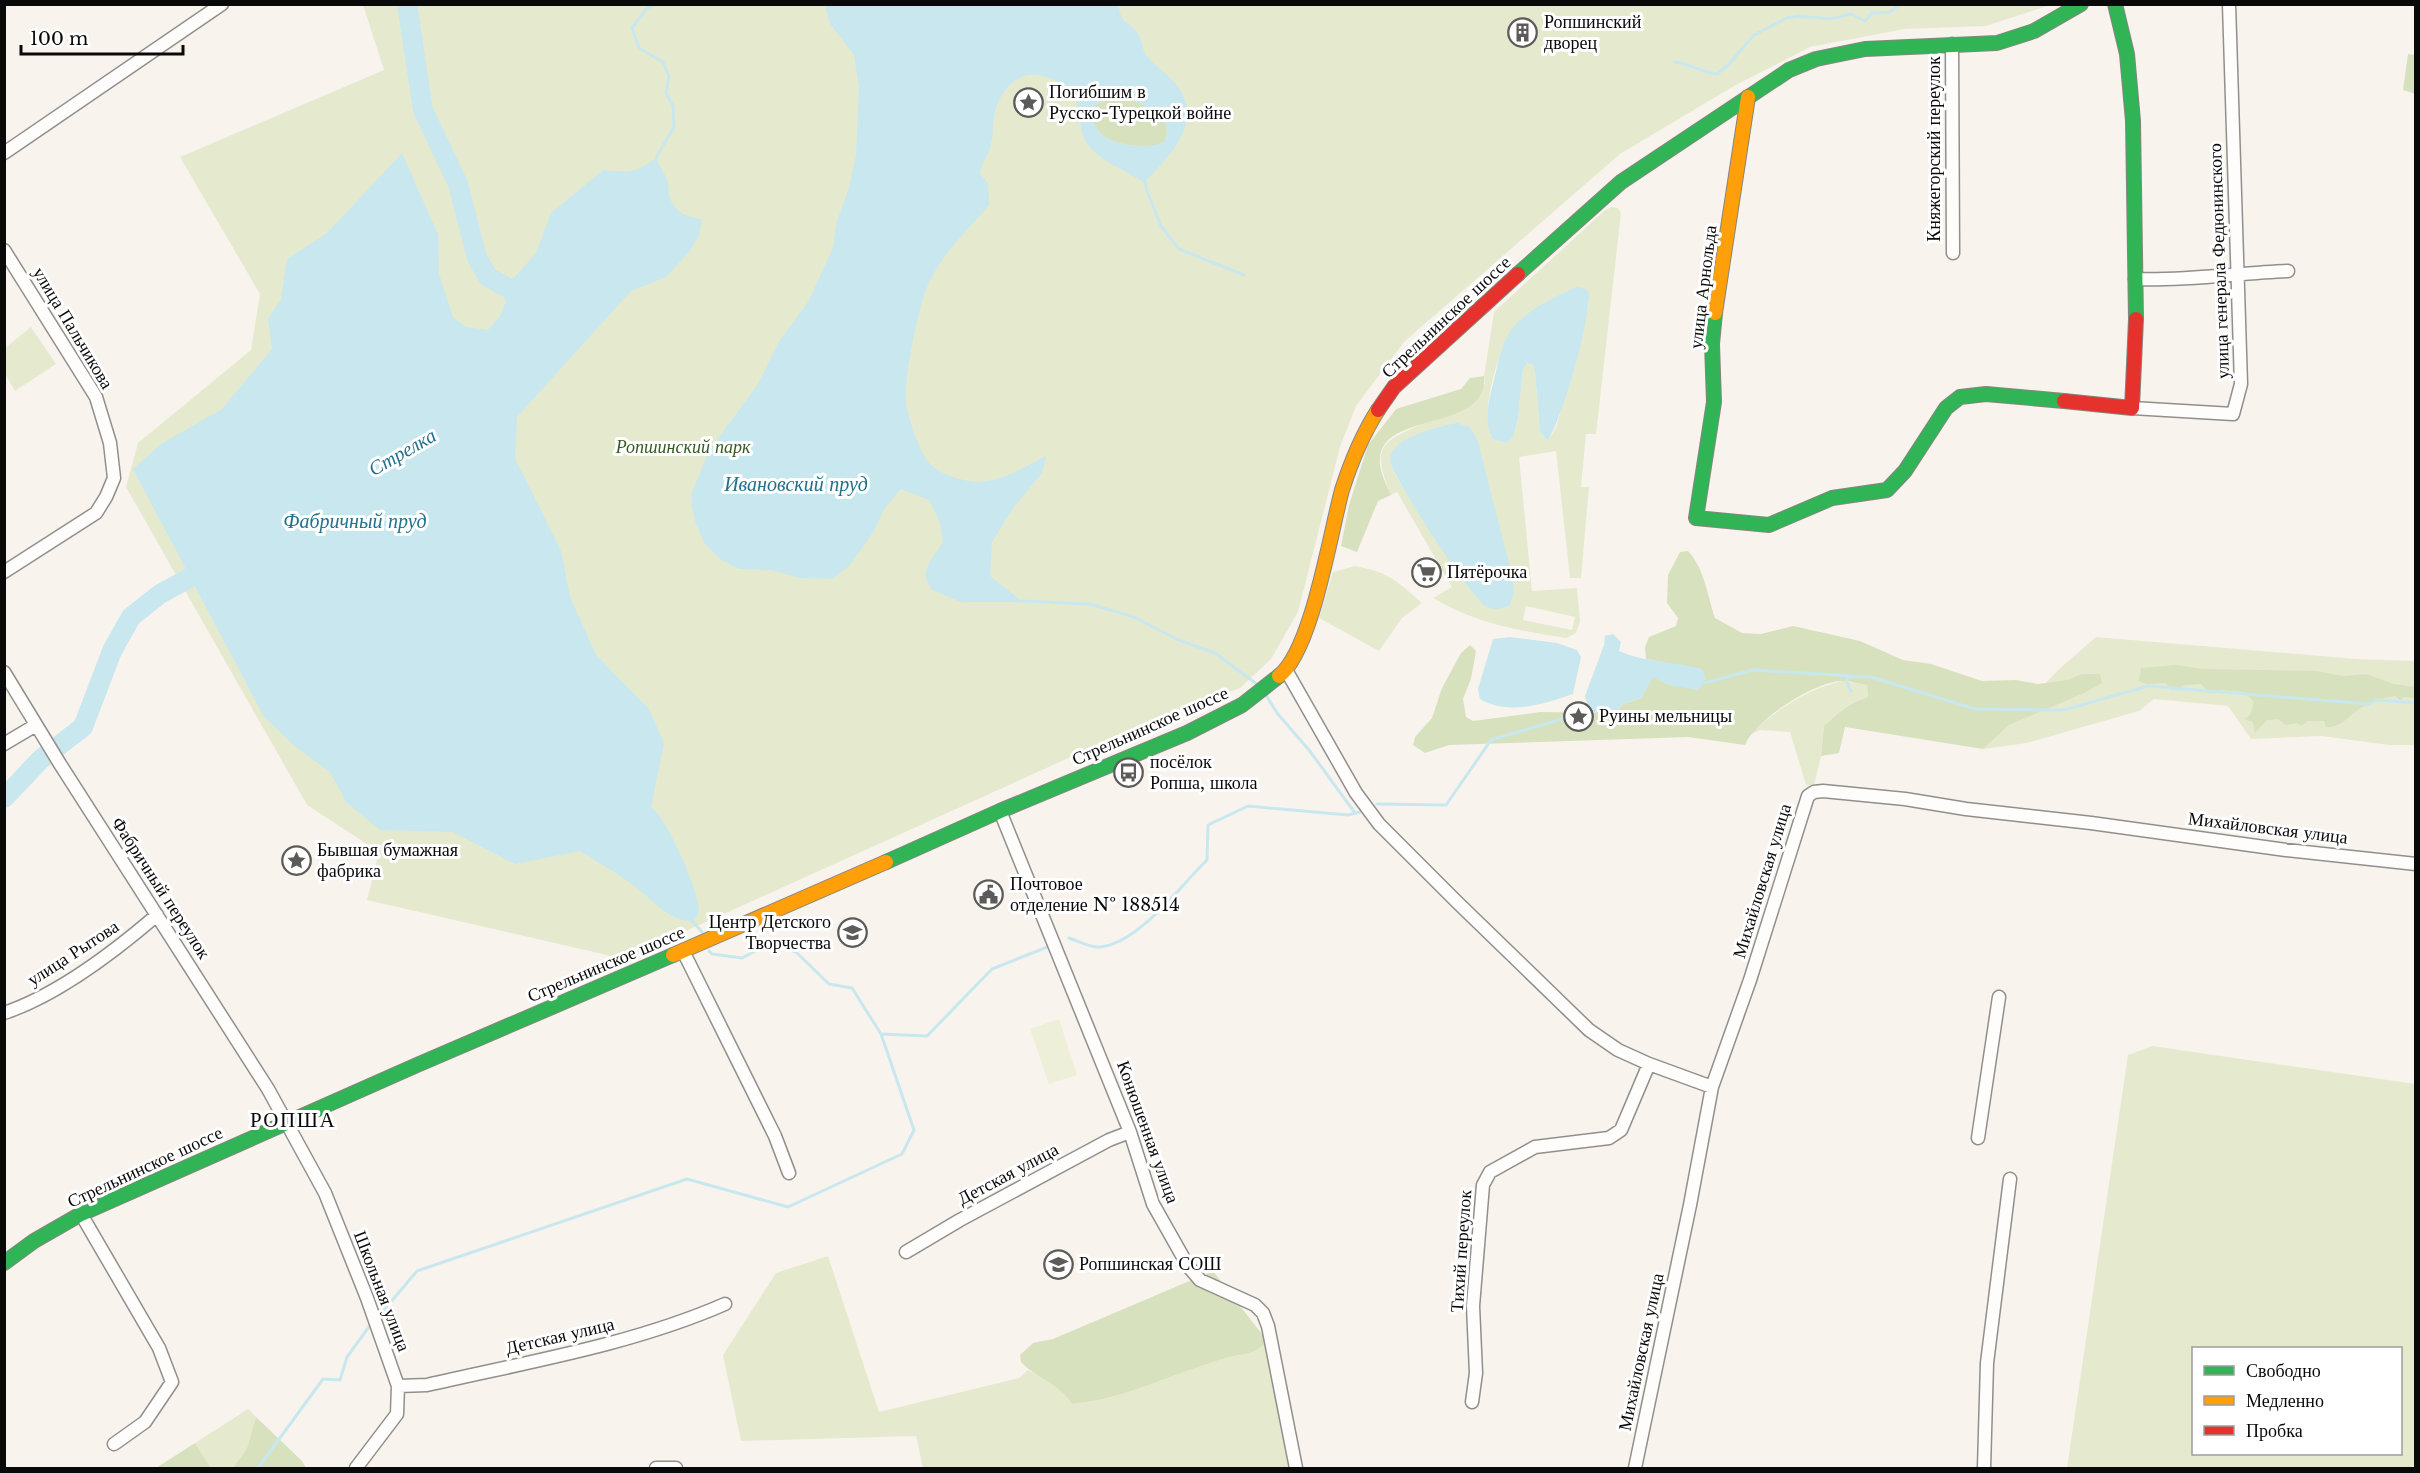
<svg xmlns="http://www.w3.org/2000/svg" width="2420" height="1473" viewBox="0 0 2420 1473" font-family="'Libre Baskerville',serif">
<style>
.green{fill:#e5eacf;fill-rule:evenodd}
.forest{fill:#d7e1be}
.pitch{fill:#eeefd8}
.water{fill:#c8e7ee;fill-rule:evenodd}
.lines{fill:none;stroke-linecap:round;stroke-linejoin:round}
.stream{stroke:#c8e7ee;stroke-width:3}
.river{stroke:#c8e7ee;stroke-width:20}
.street-casing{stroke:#918f8c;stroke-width:15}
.fast-casing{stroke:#878582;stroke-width:16}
.slow-casing{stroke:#878582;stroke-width:16}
.jam-casing{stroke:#878582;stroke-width:16}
.street{stroke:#fefdfc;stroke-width:12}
.fast{stroke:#30b455;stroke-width:14}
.slow{stroke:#ff9f0a;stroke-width:14}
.jam{stroke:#e5322d;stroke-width:14}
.labels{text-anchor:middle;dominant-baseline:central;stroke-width:6;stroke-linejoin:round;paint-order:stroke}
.poi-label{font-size:18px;fill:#090909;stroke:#fff;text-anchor:start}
.street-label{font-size:18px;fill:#090909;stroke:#fff}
.park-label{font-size:18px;font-style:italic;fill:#375922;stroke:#fff}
.water-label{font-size:20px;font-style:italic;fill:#22708c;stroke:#fff}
.quarter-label{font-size:21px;letter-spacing:1.5px;fill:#090909;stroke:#fff}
</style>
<rect width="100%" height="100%" fill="#f8f4ed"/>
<!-- green -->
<path class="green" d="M363 5H2050L1986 26 1905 29 1810 47 1734 86 1620 154 1405 341 1356 406 1340 447 1298 612 1271 659 1240 688 1155 719 624 959 367 900 379 852 307 805 126 487 138 443 251 350 260 294 180 157 384 70Z
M1612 207 1618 208 1621 213 1596 434H1586L1581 487H1589L1581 578H1570L1556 451 1519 457 1532 591 1577 588 1580 621 1576 633 1566 638C1516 630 1477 624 1433 598L1452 587 1397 492 1391 495C1369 443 1384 441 1429 421 1449 412 1467 396 1485 384L1484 376 1494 312 1605 210ZM1589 302 1582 337 1556 427 1548 441 1540 432 1535 372 1532 364 1527 362 1523 369 1518 418 1513 438 1506 443 1492 439C1480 411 1496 364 1507 337ZM1390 465 1472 593 1405 491ZM1526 606 1575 617 1572 630 1523 620Z
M31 327 56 364 15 391 5 374V348Z
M1355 566C1389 572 1397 581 1422 603L1402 618 1379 651 1319 618 1333 572Z
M2096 637 2356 659 2415 661V745H2389L2322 736 2251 739 2228 706 2154 699 2139 711 2027 743 1983 749 2058 670Z
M1843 681 1867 685 1868 697C1849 701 1838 713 1824 726L1821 756 1814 785H1806L1790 732 1760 730 1749 735C1776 710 1806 689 1843 681Z
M2152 1046 2415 1084V1468H2067L2128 1055ZM2194 1348H2400V1454H2194Z
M828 1256 879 1412 1019 1378 1028 1370 1061 1389 1072 1404C1126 1399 1174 1373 1226 1358 1247 1352 1249 1357 1268 1342L1302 1468H923L916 1436 741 1441 723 1355 776 1273Z
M248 1409 256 1417 247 1448 233 1468H211L195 1443Z"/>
<!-- forest -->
<path class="forest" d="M2408 54 2415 55V94L2403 90Z
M1118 96 1142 104 1166 124 1167 135 1163 143C1146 149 1115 146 1101 134 1098 131 1095 125 1093 121L1095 106 1105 99Z
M1484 376C1489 433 1382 410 1380 459 1379 471 1386 484 1391 495L1378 501 1357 552 1341 546 1349 505 1368 445 1396 409 1461 389 1470 378Z
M1688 551C1705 570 1707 594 1715 618L1742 633 1761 634 1793 626 1860 641 1903 660 1931 664 1982 681 2016 680 2038 684 2067 680 2082 674H2100L2102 683 2084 693 2009 725 1983 749 1845 727 1839 753 1821 756 1824 726C1838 713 1849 702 1868 697L1867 685C1859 684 1851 681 1844 681 1816 680 1755 720 1745 745L1688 737 1449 745 1425 753 1413 745 1415 737 1432 718 1442 688 1461 653 1470 645 1476 651 1471 679 1463 699 1466 717 1473 721 1540 712 1620 713 1619 708 1623 704 1641 698 1653 676 1669 685 1685 686 1656 661 1646 659 1645 647 1649 637 1676 626 1678 618 1667 603 1668 575 1680 552Z
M2176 665 2203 669 2317 671 2343 676 2366 674 2394 684 2415 687V698L2404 697 2401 701 2395 696C2383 698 2373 701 2363 707 2349 714 2343 728 2326 727L2324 721H2308L2301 726 2297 723 2286 725 2278 719 2267 720 2255 733 2253 722 2244 719 2250 715 2254 702 2244 692 2222 690 2209 693 2201 684 2185 685 2172 690 2166 683 2146 684 2139 681 2141 668Z
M1213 1271 1268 1342C1249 1357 1247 1352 1226 1358 1174 1373 1126 1399 1072 1404 1056 1380 1039 1381 1021 1362L1020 1355 1033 1343 1053 1339Z
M256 1417 302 1461 306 1468H233L247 1448Z
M195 1443 211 1468H156Z"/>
<!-- pitch -->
<path class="pitch" d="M1059 1019 1077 1075 1049 1084 1030 1029Z"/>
<!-- water -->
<path class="water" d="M825 5H1118C1123 28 1128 19 1138 34 1142 40 1142 49 1146 55 1153 65 1165 72 1173 81 1208 119 1171 154 1144 183 1126 169 1096 161 1085 140 1077 124 1082 101 1068 88 1066 85 1060 83 1056 81 1029 66 1006 79 996 108 992 120 994 132 991 144 989 155 981 162 980 174L988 183 989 205C968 230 941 255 928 285 918 306 904 379 906 402 907 416 921 457 931 465 945 477 970 484 987 481 1009 478 1026 466 1046 456L1042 473 1014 507 992 542 990 576 1023 602H961L932 590 925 576 929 563 943 542 940 522 929 500 901 489 884 509 874 531 850 565 832 579 800 578 771 570 739 569 721 560 705 544 696 524 692 507V492L709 451 758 384 778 343 808 302 833 248 836 224 848 191 856 156 859 88 854 55 830 24ZM1118 96 1142 104 1166 124 1167 135 1163 143C1146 149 1115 146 1101 134 1098 131 1095 125 1093 121L1095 106 1105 99Z
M402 153 438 234 439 274 453 317 466 327 488 330 500 316 506 302 498 284 514 278 536 253 551 213 603 170C627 173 637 173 656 158 659 166 664 172 667 180 669 184 668 190 669 195 674 212 685 217 702 219L699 235 690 251 666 277 631 291 517 417 515 458 561 551 570 597 596 655 649 709 664 744 651 807C666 816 699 891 699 910 699 914 695 918 693 922 669 920 655 903 637 888 619 874 599 863 580 851L515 864 453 832 380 830 346 802 330 772 296 747 264 717 133 469 161 444 222 409 272 349 268 319 281 299 287 259 327 233Z
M1576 287 1584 288 1589 293C1589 326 1564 413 1548 441L1540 432 1535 372 1532 364 1527 363 1523 369 1518 418 1513 438 1506 443 1492 439C1484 420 1488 403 1493 384 1497 369 1499 353 1506 339 1517 314 1552 298 1576 287Z
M1457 423 1469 427 1477 438 1512 575 1514 593 1509 606C1502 608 1494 611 1487 607 1473 601 1387 470 1390 458 1394 436 1439 427 1457 423Z
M1613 634 1621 642 1619 651C1646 663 1675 661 1702 669 1708 679 1705 682 1698 690L1669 685 1653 677 1641 698 1623 704 1619 708 1620 714H1601L1589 711 1585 696 1604 645 1605 636Z
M1510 637 1557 643 1577 650 1581 657 1573 694C1543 704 1510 716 1480 699L1478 689 1493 639Z"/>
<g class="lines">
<!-- stream -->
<path class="stream" d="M1675 62C1691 64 1700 72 1717 74L1728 65 1754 35 1787 18 1798 16 1831 19 1851 14 1865 21 1872 13 1890 12 1901 4
M656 158 674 127 673 106 666 93 669 76 663 62 639 48 632 28 647 8 657 4
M1145 181 1147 191 1161 226 1179 249 1244 275
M1022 601 1090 604 1134 617 1179 640 1215 653 1258 685
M1847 676V683L1851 691
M1705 683 1752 670 1871 677 1975 709 2064 710 2148 686 2369 704 2376 700 2416 703
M1264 692 1277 713 1309 750 1355 813
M1377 804 1446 805 1491 740 1589 711
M693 922 702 932
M1069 938C1078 941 1091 948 1100 947 1139 943 1180 886 1207 860L1208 825 1248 806 1348 815 1360 812
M709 951 712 954 742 958 773 942 797 953 829 984 852 988 881 1034
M379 1316 417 1271 687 1179 788 1207 902 1154 914 1130 881 1034 927 1036 992 969 1050 946
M258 1468 323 1379 340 1380 347 1357 371 1324"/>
<!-- river -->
<path class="river" d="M407 4 423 110 458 184 477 258 488 277 521 295
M4 798 40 760 83 727 112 651 131 617 160 594 213 565"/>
<defs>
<path id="street" d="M1952 44 1953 253
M4 153 222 4
M4 250 96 397 110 443 114 478 106 497 96 513 4 572
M2135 279C2186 281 2237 273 2288 271
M2132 408 2233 414 2241 384 2229 4
M1286 670 1356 793 1379 824 1457 902 1589 1030 1618 1050 1649 1064 1712 1087
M4 672 60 764 268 1089 325 1193 367 1298 398 1386 397 1414 356 1468
M4 744 36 725
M1000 811 1130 1132 1153 1204 1188 1266 1200 1280 1255 1305 1263 1313 1268 1326 1296 1468
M683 951 775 1136 789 1173
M4 1013C58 995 114 952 157 915
M1978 1138 1999 997
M81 1214 159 1348 172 1382 145 1422 114 1444
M906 1252 960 1220 1109 1140 1130 1132
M398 1386 427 1385C527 1362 631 1345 725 1304
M1472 1402 1476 1373 1473 1306 1483 1185 1490 1172 1535 1147 1609 1138 1621 1130 1649 1064
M656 1468H676
M1635 1468 1690 1205 1712 1087 1750 980 1808 796 1814 792 1823 791 1905 799 1966 809 2091 823 2286 850 2416 864
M1984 1468 1987 1363 2010 1179"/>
<path id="fast" d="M2115 4 2127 54 2133 121 2136 319
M1518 274 1621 182 1789 70 1816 59 1865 49 1997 43 2034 31 2081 4
M1715 313 1712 344 1714 402 1696 518 1769 525 1832 498 1887 490 1905 471 1946 408 1960 397 1986 394 2064 401
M886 862 1000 811 1187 733 1242 705 1279 676
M4 1263 34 1241 81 1214 417 1065 673 955"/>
<path id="slow" d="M1715 313 1748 97
M1279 676C1312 650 1330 534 1342 490 1351 462 1362 435 1378 410
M673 955 886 862"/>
<path id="jam" d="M2064 401 2132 408 2136 319
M1378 410 1394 387 1518 274"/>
</defs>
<!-- street casing -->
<use href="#street" class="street-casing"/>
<!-- fast casing -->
<use href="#fast" class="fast-casing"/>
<!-- slow casing -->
<use href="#slow" class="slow-casing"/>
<!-- jam casing -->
<use href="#jam" class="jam-casing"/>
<!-- street -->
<use href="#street" class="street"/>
<!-- fast -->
<use href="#fast" class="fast"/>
<!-- slow -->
<use href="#slow" class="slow"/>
<!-- jam -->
<use href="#jam" class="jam"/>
</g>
<!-- icons -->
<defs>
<symbol id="building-ring" viewBox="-11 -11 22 22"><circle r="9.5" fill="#fff" stroke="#5d5b59" stroke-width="1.5"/><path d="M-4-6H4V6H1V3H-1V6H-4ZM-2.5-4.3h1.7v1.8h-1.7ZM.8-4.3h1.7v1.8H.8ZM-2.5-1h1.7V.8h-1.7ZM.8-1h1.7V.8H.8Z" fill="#5d5b59"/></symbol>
<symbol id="sight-ring" viewBox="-11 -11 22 22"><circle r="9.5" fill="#fff" stroke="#5d5b59" stroke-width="1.5"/><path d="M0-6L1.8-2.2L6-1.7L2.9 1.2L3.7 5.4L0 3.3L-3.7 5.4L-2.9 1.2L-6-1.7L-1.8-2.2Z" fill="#5d5b59"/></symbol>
<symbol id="supermarket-ring" viewBox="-11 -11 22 22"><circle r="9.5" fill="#fff" stroke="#5d5b59" stroke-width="1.5"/><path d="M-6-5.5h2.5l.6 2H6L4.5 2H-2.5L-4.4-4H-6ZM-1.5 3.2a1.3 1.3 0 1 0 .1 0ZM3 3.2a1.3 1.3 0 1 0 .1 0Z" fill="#5d5b59"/></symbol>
<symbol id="bus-ring" viewBox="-11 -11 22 22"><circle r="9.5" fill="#fff" stroke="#5d5b59" stroke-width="1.5"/><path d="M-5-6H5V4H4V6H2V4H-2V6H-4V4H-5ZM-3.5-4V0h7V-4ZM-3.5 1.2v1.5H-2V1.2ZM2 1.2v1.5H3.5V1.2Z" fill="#5d5b59"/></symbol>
<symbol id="civic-ring" viewBox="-11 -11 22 22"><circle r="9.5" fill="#fff" stroke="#5d5b59" stroke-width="1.5"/><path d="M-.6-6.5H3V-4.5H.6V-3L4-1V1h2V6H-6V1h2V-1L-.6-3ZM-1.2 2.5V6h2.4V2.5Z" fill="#5d5b59"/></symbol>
<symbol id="school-ring" viewBox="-11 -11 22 22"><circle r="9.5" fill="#fff" stroke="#5d5b59" stroke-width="1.5"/><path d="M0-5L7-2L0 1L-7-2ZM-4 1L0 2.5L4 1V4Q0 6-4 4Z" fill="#5d5b59"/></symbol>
</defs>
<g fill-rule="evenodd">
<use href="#building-ring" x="1506" y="16" width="33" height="33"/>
<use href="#sight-ring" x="1012" y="86" width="33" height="33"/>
<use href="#supermarket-ring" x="1410" y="556" width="33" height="33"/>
<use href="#sight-ring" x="1562" y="700" width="33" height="33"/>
<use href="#bus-ring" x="1112" y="756" width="33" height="33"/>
<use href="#sight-ring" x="280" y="844" width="33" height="33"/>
<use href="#civic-ring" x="972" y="878" width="33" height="33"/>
<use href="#school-ring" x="836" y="916" width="33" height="33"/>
<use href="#school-ring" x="1042" y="1248" width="33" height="33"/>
</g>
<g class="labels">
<!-- poi labels -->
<g class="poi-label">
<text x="1544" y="22">Ропшинский<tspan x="1544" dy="21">дворец</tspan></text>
<text x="1049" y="92">Погибшим в<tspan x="1049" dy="21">Русско-Турецкой войне</tspan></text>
<text x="1447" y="572">Пятёрочка</text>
<text x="1599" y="716">Руины мельницы</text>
<text x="1150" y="762">посёлок<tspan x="1150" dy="21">Ропша, школа</tspan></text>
<text x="317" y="850">Бывшая бумажная<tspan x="317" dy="21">фабрика</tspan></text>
<text x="1010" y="884">Почтовое<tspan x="1010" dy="21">отделение № 188514</tspan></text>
<text x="831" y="922" text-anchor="end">Центр Детского<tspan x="831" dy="21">Творчества</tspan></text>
<text x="1079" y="1264">Ропшинская СОШ</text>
</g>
<!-- street labels -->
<g class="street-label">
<text transform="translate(1934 149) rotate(-90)">Княжегорский переулок</text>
<text transform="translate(2219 261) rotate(-92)">улица генерала Федюнинского</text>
<text transform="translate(1703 287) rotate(-83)">улица Арнольда</text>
<text transform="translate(1446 317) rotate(-43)">Стрельнинское шоссе</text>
<text transform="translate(73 328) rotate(59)">улица Пальчикова</text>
<text transform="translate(1150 726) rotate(-24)">Стрельнинское шоссе</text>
<text transform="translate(2268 828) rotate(7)">Михайловская улица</text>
<text transform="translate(1762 881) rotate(-73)">Михайловская улица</text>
<text transform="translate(161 888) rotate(57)">Фабричный переулок</text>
<text transform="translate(73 953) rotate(-33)">улица Рытова</text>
<text transform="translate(606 964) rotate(-23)">Стрельнинское шоссе</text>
<text transform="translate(1148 1132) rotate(70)">Конюшенная улица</text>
<text transform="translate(145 1167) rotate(-25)">Стрельнинское шоссе</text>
<text transform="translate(1008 1174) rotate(-28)">Детская улица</text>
<text transform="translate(1461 1251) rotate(-86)">Тихий переулок</text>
<text transform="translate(382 1291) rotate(69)">Школьная улица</text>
<text transform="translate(560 1336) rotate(-13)">Детская улица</text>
<text transform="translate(1641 1352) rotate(-78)">Михайловская улица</text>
</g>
<!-- park labels -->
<g class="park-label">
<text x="683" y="447">Ропшинский парк</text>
</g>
<!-- water labels -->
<g class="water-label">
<text transform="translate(402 452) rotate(-30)">Стрелка</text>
<text x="796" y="484">Ивановский пруд</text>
<text x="355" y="521">Фабричный пруд</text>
</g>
<!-- quarter labels -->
<g class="quarter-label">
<text x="293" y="1120">РОПША</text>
</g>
</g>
<!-- border -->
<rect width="2420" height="1473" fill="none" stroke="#090909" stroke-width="12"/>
<!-- legend -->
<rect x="2192" y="1347" width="210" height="108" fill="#ffffff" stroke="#9d9d9d" stroke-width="1.5"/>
<rect x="2204" y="1366" width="30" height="9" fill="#30b455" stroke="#9d9d9d" stroke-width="1.5"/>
<text x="2246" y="1377" font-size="18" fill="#090909">Свободно</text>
<rect x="2204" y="1396" width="30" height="9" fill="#ff9f0a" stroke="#9d9d9d" stroke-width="1.5"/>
<text x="2246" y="1407" font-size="18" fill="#090909">Медленно</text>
<rect x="2204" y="1426" width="30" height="9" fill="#e5322d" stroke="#9d9d9d" stroke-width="1.5"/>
<text x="2246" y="1437" font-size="18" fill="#090909">Пробка</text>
<!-- scale -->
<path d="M21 45v9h162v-9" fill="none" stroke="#090909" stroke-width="3"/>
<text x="30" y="45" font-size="18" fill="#090909" stroke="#ffffff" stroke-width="4.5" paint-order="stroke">100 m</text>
</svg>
